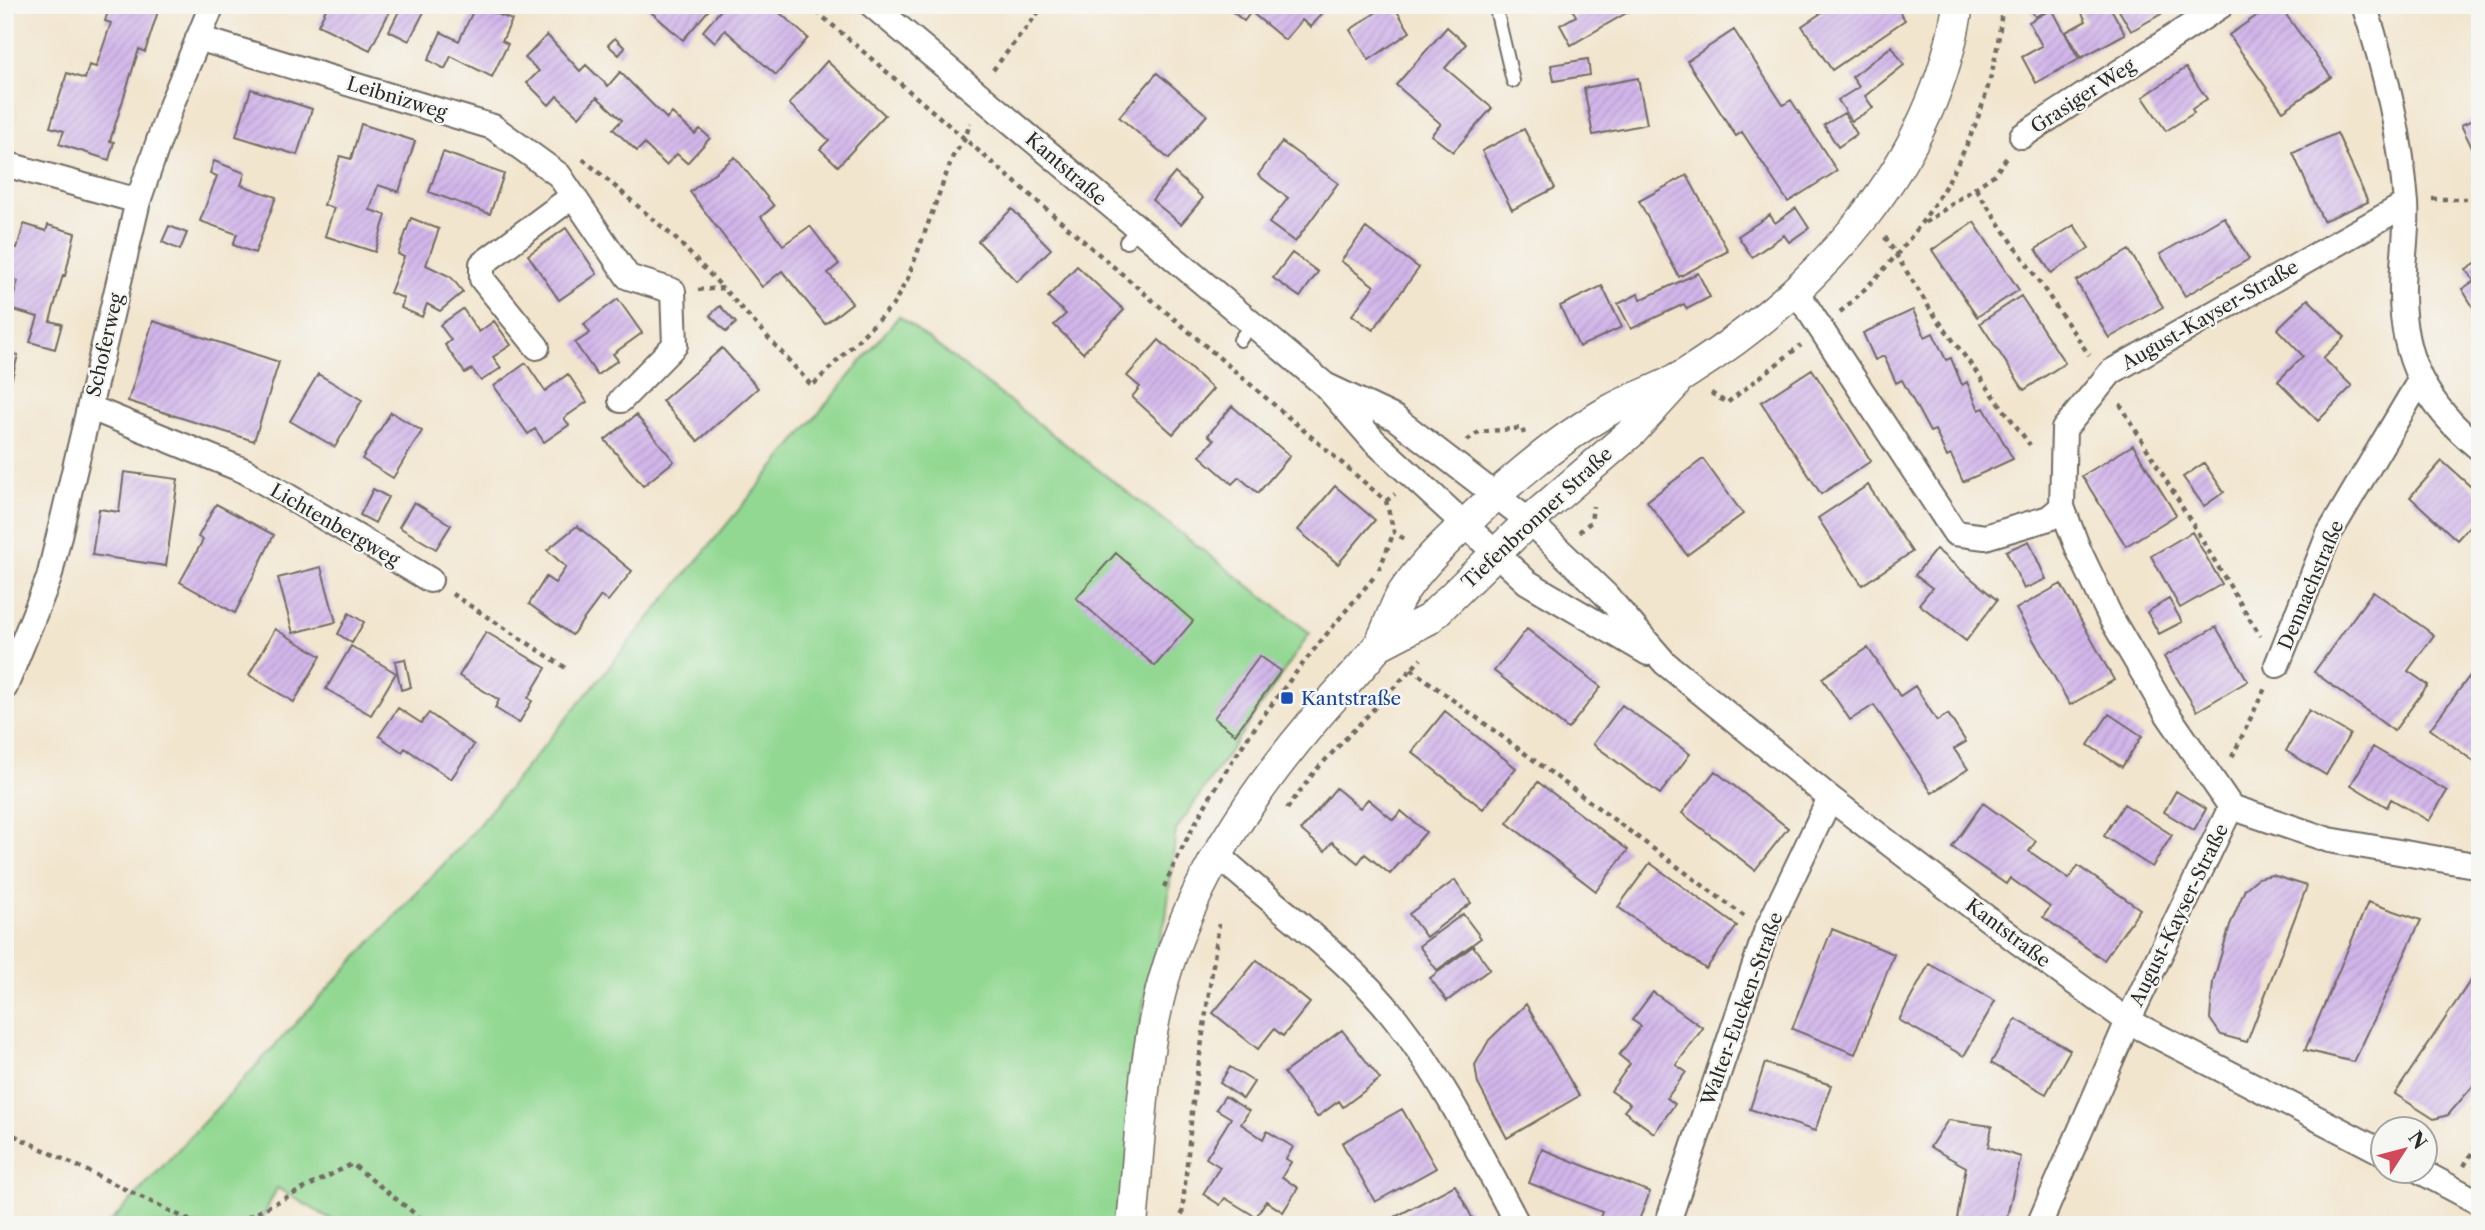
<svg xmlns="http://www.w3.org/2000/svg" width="2485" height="1230" viewBox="0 0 2485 1230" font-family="'Libre Caslon Text',serif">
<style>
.grass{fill:#92d892;stroke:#5e825e;stroke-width:2}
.building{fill:url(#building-hatch)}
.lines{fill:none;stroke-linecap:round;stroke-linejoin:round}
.service-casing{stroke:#716c64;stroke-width:16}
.minor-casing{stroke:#716c64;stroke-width:28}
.tertiary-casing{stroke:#716c64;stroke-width:33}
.path{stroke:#716c64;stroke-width:4.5;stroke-dasharray:5 5;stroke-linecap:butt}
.service{stroke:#fff;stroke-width:12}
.minor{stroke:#fff;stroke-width:24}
.tertiary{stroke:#fff;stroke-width:30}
.transit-dot{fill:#1a4fb4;stroke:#f6f6f2;stroke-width:2.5}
.labels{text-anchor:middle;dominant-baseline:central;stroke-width:5;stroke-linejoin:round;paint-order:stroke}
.street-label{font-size:19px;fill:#2b2b2b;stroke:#f6f6f2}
.transit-label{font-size:19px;fill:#164399;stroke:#f6f6f2;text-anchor:start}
</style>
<defs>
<pattern id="building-hatch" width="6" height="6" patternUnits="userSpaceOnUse" patternTransform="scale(1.75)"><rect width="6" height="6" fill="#d2b6ea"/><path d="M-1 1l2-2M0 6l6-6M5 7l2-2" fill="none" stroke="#b49dc9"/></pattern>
</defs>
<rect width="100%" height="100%" fill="#f6f6f2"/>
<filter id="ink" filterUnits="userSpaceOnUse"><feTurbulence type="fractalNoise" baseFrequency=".0143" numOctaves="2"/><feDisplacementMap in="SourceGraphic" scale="14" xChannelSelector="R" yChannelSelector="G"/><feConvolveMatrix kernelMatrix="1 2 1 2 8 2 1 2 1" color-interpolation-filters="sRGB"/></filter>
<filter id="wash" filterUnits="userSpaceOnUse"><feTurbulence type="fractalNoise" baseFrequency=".00686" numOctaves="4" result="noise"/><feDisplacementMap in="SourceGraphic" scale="28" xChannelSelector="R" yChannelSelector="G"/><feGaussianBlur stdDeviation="1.57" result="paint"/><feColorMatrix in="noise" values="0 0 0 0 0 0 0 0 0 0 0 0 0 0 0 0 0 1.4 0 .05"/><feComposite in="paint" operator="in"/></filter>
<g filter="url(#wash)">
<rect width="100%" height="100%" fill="#f2e5ce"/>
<!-- grass -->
<path class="grass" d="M899 316 1310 633 1176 830 1166 918 1147 983 1134 1066 1129 1155 1115 1225H341L277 1188 259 1225H108L466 840Z"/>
<g id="blocks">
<!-- building -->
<path class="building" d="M110 5H160L145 52 139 49 110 141 114 142 109 160 59 144 64 131 50 127 67 73 85 79 89 65 96 67 111 23 105 21Z
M328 5H389L392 7 370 50 318 25Z
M402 5 427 6 409 41 389 31Z
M476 5 512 20 502 41 508 44 492 77 451 56 445 69 428 60 441 32 459 41Z
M643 5H713L683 40Z
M725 5 742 8 745 5H771L808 38 776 75 725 30 715 42 703 31Z
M1231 5H1329L1311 27 1302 20 1285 40 1251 12 1244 21 1229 9Z
M1387 5H1393L1410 32 1369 60 1350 30Z
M1570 5H1640L1571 45 1560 25 1576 16Z
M1833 5H1895L1905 20 1832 70 1802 26Z
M2029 5H2057L2035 17Z
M2078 5H2109L2125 34 2081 58 2066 32 2086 21Z
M2120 5H2171L2172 8 2131 31 2117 7Z
M2272 5H2279L2331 77 2283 111 2229 35Z
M2052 9 2079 59 2036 83 2022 57 2042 46 2029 22Z
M1447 27 1466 44 1445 68 1492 108 1453 152 1431 135 1441 124 1396 85Z
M1734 30 1783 105 1791 100 1837 171 1788 202 1742 132 1736 136 1687 61Z
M547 35 580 71 586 65 608 86 620 72 667 119 672 113 695 134 700 129 710 138 687 163 677 154 666 165 644 144 637 151 613 129 622 120 597 97 579 117 557 96 549 105 527 83 539 71 525 58Z
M615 38 625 48 619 55 608 45Z
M1892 46 1904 65 1865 96 1873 108 1852 121 1838 100 1859 87 1852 77Z
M1588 59 1590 75 1554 81 1551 65Z
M827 61 885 115 838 166 820 149 829 140 789 104Z
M2186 68 2207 99 2192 109 2194 113 2166 131 2143 97Z
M1157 73 1207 115 1169 159 1119 117Z
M1638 78 1647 124 1593 135 1584 88Z
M251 89 312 109 297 155 236 136Z
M1844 113 1857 134 1838 147 1824 125Z
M2480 117V164L2461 125Z
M361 124 415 141 399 192 378 185 370 210 386 215 375 252 325 236 334 208 324 205 340 156 351 159Z
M1524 129 1555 188 1512 210 1482 151Z
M2337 133 2368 202 2323 221 2293 153Z
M1282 142 1338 183 1295 242 1269 223 1288 198 1258 175Z
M443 152 504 174 490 214 429 192Z
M735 157 774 206 761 217 783 245 810 226 839 264 828 273 852 303 825 324 782 271 762 287 690 192Z
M214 161 245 173 241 185 276 197 255 253 233 245 237 234 200 221 217 176 210 173Z
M1175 173 1203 198 1181 224 1152 200Z
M1687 175 1728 251 1679 277 1639 201Z
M1796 208 1809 228 1789 242 1784 235 1752 257 1738 236 1770 215 1775 223Z
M1012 209 1051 249 1017 282 978 241Z
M2224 217 2249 259 2185 296 2160 254Z
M411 218 439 229 426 265 451 277 463 292 440 311 427 304 422 317 401 308 404 298 390 293 404 257 398 254Z
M1974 222 2019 290 1977 317 1932 250Z
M24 224 46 231 48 225 75 233 65 276 63 275 50 321 62 324 55 349 30 342 38 317 10 309 18 281 5 277V245L17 248Z
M2074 225 2089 248 2051 273 2036 249Z
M169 226 187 233 180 250 162 242Z
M566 228 597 274 559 300 528 255Z
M1366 228 1419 268 1373 330 1352 315 1374 286 1341 261Z
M2129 250 2163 307 2109 338 2076 281Z
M1292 253 1318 272 1300 297 1273 278Z
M2480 260V318L2462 289 2474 281 2466 269Z
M1077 266 1124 310 1083 353 1054 325 1066 314 1048 297Z
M1698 273 1710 297 1687 309 1684 304 1631 329 1618 304 1638 294 1640 300Z
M1602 286 1622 327 1579 347 1560 306Z
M2021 296 2065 363 2024 390 1980 323Z
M618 299 642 333 613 354 618 360 597 375 575 343 590 333 584 324Z
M2308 299 2345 337 2323 358 2352 386 2318 421 2278 381 2303 356 2277 329Z
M720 306 736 323 726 332 710 315Z
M463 309 479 332 494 321 511 345 493 357 501 368 481 381 472 369 465 373 445 345 451 340 440 325Z
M1913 310 1925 337 1933 333 1946 360 1951 358 1962 385 1967 382 1979 410 1984 408 2013 459 1963 482 1951 455 1947 457 1935 430 1930 432 1902 380 1896 383 1884 356 1875 360 1863 333Z
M153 321 279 362 254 441 128 401Z
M1159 340 1213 389 1173 434 1132 397 1140 387 1127 376Z
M722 348 758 388 698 441 662 401Z
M5 352 18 355 11 382 5 380Z
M526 363 545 391 568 374 587 402 564 418 569 425 544 442 535 429 528 434 494 386Z
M1812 369 1871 461 1821 494 1761 402Z
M318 374 362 400 335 447 290 421Z
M1232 406 1290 456 1258 493 1239 477 1232 484 1200 456 1214 440 1208 435Z
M391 412 422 431 393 478 362 459Z
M636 415 674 461 643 486 605 440Z
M2133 445 2176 515 2126 546 2082 476Z
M1703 459 1743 514 1687 555 1647 501Z
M2442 461 2480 495V514L2457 540 2410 497Z
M2204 463 2224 492 2204 506 2183 477Z
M124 472 178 479 166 566 92 555 99 509 119 512Z
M1868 485 1912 552 1862 585 1818 518Z
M1335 486 1375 520 1338 564 1298 530Z
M373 489 388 497 375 523 360 515Z
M414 502 451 525 436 549 399 527Z
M216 504 274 535 235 613 180 582 203 540 198 537Z
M577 526 632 571 608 601 601 596 572 635 529 604 546 577 555 583 566 567 547 550Z
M2192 532 2222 584 2180 608 2151 556Z
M2029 541 2046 579 2024 589 2006 551Z
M1936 549 1997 600 1966 641 1919 604 1932 588 1915 575Z
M1116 553 1193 621 1155 666 1076 598Z
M321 567 336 622 293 633 278 578Z
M2061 584 2114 680 2070 705 2016 609Z
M2373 591 2434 635 2408 671 2428 685 2394 731 2314 672Z
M2169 599 2182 622 2159 634 2147 612Z
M349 613 364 622 352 643 338 634Z
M2216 627 2248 681 2197 711 2164 657Z
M275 629 321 656 294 702 249 675Z
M1527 629 1601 687 1568 729 1494 671Z
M486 632 546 668 528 698 532 701 519 723 495 708 499 700 459 676Z
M351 646 396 673 371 715 326 689Z
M1868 648 1900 696 1915 686 1937 721 1948 714 1966 742 1954 749 1968 769 1932 793 1874 705 1850 720 1822 678Z
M1260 656 1281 671 1235 734 1214 718Z
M405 659 411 687 401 690 395 661Z
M2480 662V766L2430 729Z
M1622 705 1690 754 1660 794 1593 744Z
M398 708 421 723 429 713 474 745 451 779 405 748 402 752 379 736Z
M2309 710 2350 734 2326 775 2286 751Z
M1445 711 1516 768 1483 809 1412 752Z
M2109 714 2142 736 2122 767 2088 745Z
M2373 747 2447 791 2429 821 2391 799 2387 807 2351 785Z
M1715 771 1788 828 1755 870 1682 813Z
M1538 782 1628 850 1596 891 1507 823Z
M1336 788 1360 808 1368 799 1393 820 1401 811 1426 832 1390 874 1365 854 1358 863 1332 842 1325 851 1301 830Z
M2176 791 2206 809 2194 830 2164 812Z
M1983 803 2036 841 2029 851 2069 879 2078 866 2140 909 2104 960 2043 917 2050 907 2010 878 2006 884 1952 847Z
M2124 804 2172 835 2152 867 2104 836Z
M1650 863 1737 926 1706 969 1618 907Z
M2272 875 2307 886 2247 1042 2221 1035 2210 1019 2213 982 2230 925 2245 889 2258 878Z
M1455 880 1471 903 1426 937 1409 914Z
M2368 902 2421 920 2354 1062 2305 1050Z
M1463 914 1481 938 1437 970 1419 946Z
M1832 929 1894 954 1855 1054 1792 1029Z
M1473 946 1490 969 1447 1001 1430 978Z
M1257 960 1310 1003 1283 1036 1274 1029 1258 1049 1213 1013Z
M1929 964 1995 1001 1964 1056 1899 1020Z
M2480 966V1078L2448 1115 2434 1119 2395 1094Z
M1653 992 1703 1028 1676 1065 1686 1072 1667 1098 1675 1104 1654 1133 1624 1111 1630 1104 1611 1091 1630 1064 1619 1055 1641 1026 1632 1020Z
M1526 1004 1579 1096 1507 1138 1478 1084 1475 1065 1489 1040Z
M2016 1019 2070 1050 2046 1094 1991 1063Z
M1342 1030 1380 1079 1343 1107 1339 1101 1317 1117 1284 1073Z
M1765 1063 1831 1085 1815 1131 1750 1109Z
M1230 1067 1254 1082 1243 1099 1220 1083Z
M1225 1096 1249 1111 1241 1124 1263 1139 1267 1131 1293 1147 1286 1159 1291 1162 1282 1177 1298 1188 1283 1212 1266 1201 1256 1217 1225 1198 1220 1205 1203 1194 1220 1167 1206 1158 1231 1118 1216 1109Z
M1402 1109 1436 1168 1375 1202 1342 1143Z
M1948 1120 1992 1126 1988 1147 2021 1157 2005 1225H1982L1957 1219 1966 1167 1930 1147Z
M1542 1149 1650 1192 1637 1225H1597L1602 1212 1529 1183Z
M1455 1185 1476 1225H1399L1395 1217Z"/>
</g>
</g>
<g filter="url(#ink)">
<use href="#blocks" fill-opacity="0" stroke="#716c64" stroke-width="2"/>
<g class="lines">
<defs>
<path id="service" d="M1495 5 1513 81
M1126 242 1137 229
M1240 340 1250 325"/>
<path id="minor" d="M872 5 1325 385 1374 441 1527 582 1648 653
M2364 5C2385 68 2401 138 2406 203 2408 231 2402 261 2402 289 2401 359 2426 405 2480 449
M198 38 493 127 559 175 628 277 673 291 675 345 621 400
M2022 136 2222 5
M5 164 138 201
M1796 291 1955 533 1985 537 2049 518 2062 507
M537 347 482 279V264L573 196
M1325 385 1395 418 1529 521 1606 595 1665 663 1830 798 2017 941 2128 1021 2384 1153
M91 408 245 471 430 580
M2277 665 2329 534 2419 382
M5 687 49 578 138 201 172 103 212 5
M2231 807 2329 840 2480 866
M1217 854C1277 909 1346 955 1396 1019 1445 1082 1480 1155 1518 1225
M2418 1170 2480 1203
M1667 1225 1766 932 1830 798
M2039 1225 2128 1021 2231 807 2166 712 2111 618 2079 551 2062 507 2064 429 2111 372 2406 204"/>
<path id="tertiary" d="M1379 645 1429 619 1529 521 1633 431 1674 386
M1132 1225C1140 1143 1142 1058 1164 979 1192 882 1249 797 1314 720 1334 696 1356 674 1375 650 1388 634 1391 611 1402 594 1418 569 1442 545 1464 525 1505 485 1560 438 1610 410 1634 396 1663 389 1687 373 1819 289 1934 166 1958 5"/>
</defs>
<!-- service casing -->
<use href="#service" class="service-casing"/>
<!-- minor casing -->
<use href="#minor" class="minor-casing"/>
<!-- tertiary casing -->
<use href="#tertiary" class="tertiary-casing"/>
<!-- path -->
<path class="path" d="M809 5 1386 501 1394 532 1407 541
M993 70 1044 5
M583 159 675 238 723 288
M1976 189 2089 355
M2432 199H2480
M1925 223 1995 174 2007 157
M1885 237 1930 309 2030 445
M698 290 723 288 812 386 893 305 908 278 953 156 965 139 970 123
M1840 312C1929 235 1995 125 2002 5
M1711 393 1727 403 1801 345
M2120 404 2260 636
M1467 441 1479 432 1522 428 1524 434
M1386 501 1395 494
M1579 532 1591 522 1593 506
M1379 570 1394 532
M452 594 566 668
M1411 669 1744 916
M2232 757 2266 686
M1287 809 1315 771 1421 659
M1164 887C1219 763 1288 680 1374 577
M5 1131 199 1225
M2464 1166 2480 1139
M243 1225 246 1218 352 1164 429 1225
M1181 1225 1193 1102 1219 924"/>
<!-- service -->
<use href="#service" class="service"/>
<!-- minor -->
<use href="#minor" class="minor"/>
<!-- tertiary -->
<use href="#tertiary" class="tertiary"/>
</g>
</g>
<!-- markers -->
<rect class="transit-dot" x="1280" y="691" width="14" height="14" rx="3.5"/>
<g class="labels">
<!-- street labels -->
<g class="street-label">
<text transform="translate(2083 96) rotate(-33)">Grasiger Weg</text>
<text transform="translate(397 98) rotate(17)">Leibnizweg</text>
<text transform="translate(1066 169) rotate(41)">Kantstraße</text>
<text transform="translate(2210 315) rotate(-30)">August-Kayser-Straße</text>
<text transform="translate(105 345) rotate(-77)">Schoferweg</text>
<text transform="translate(1537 518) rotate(-43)">Tiefenbronner Straße</text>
<text transform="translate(335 525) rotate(30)">Lichtenbergweg</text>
<text transform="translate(2311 585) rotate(-67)">Dennachstraße</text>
<text transform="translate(2179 915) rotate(-64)">August-Kayser-Straße</text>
<text transform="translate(2008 933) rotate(37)">Kantstraße</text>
<text transform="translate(1742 1009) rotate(-70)">Walter-Eucken-Straße</text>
</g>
<!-- transit labels -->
<g class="transit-label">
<text x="1301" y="698">Kantstraße</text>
</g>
</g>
<!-- margin -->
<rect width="2485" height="1230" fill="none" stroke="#f6f6f2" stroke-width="28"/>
<!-- north arrow -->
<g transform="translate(2404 1150) rotate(54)"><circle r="33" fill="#f6f6f2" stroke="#a5a5a2" stroke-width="2"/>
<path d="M0-5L12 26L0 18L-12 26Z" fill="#d1495b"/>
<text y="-10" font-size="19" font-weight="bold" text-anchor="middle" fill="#2b2b2b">N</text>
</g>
</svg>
